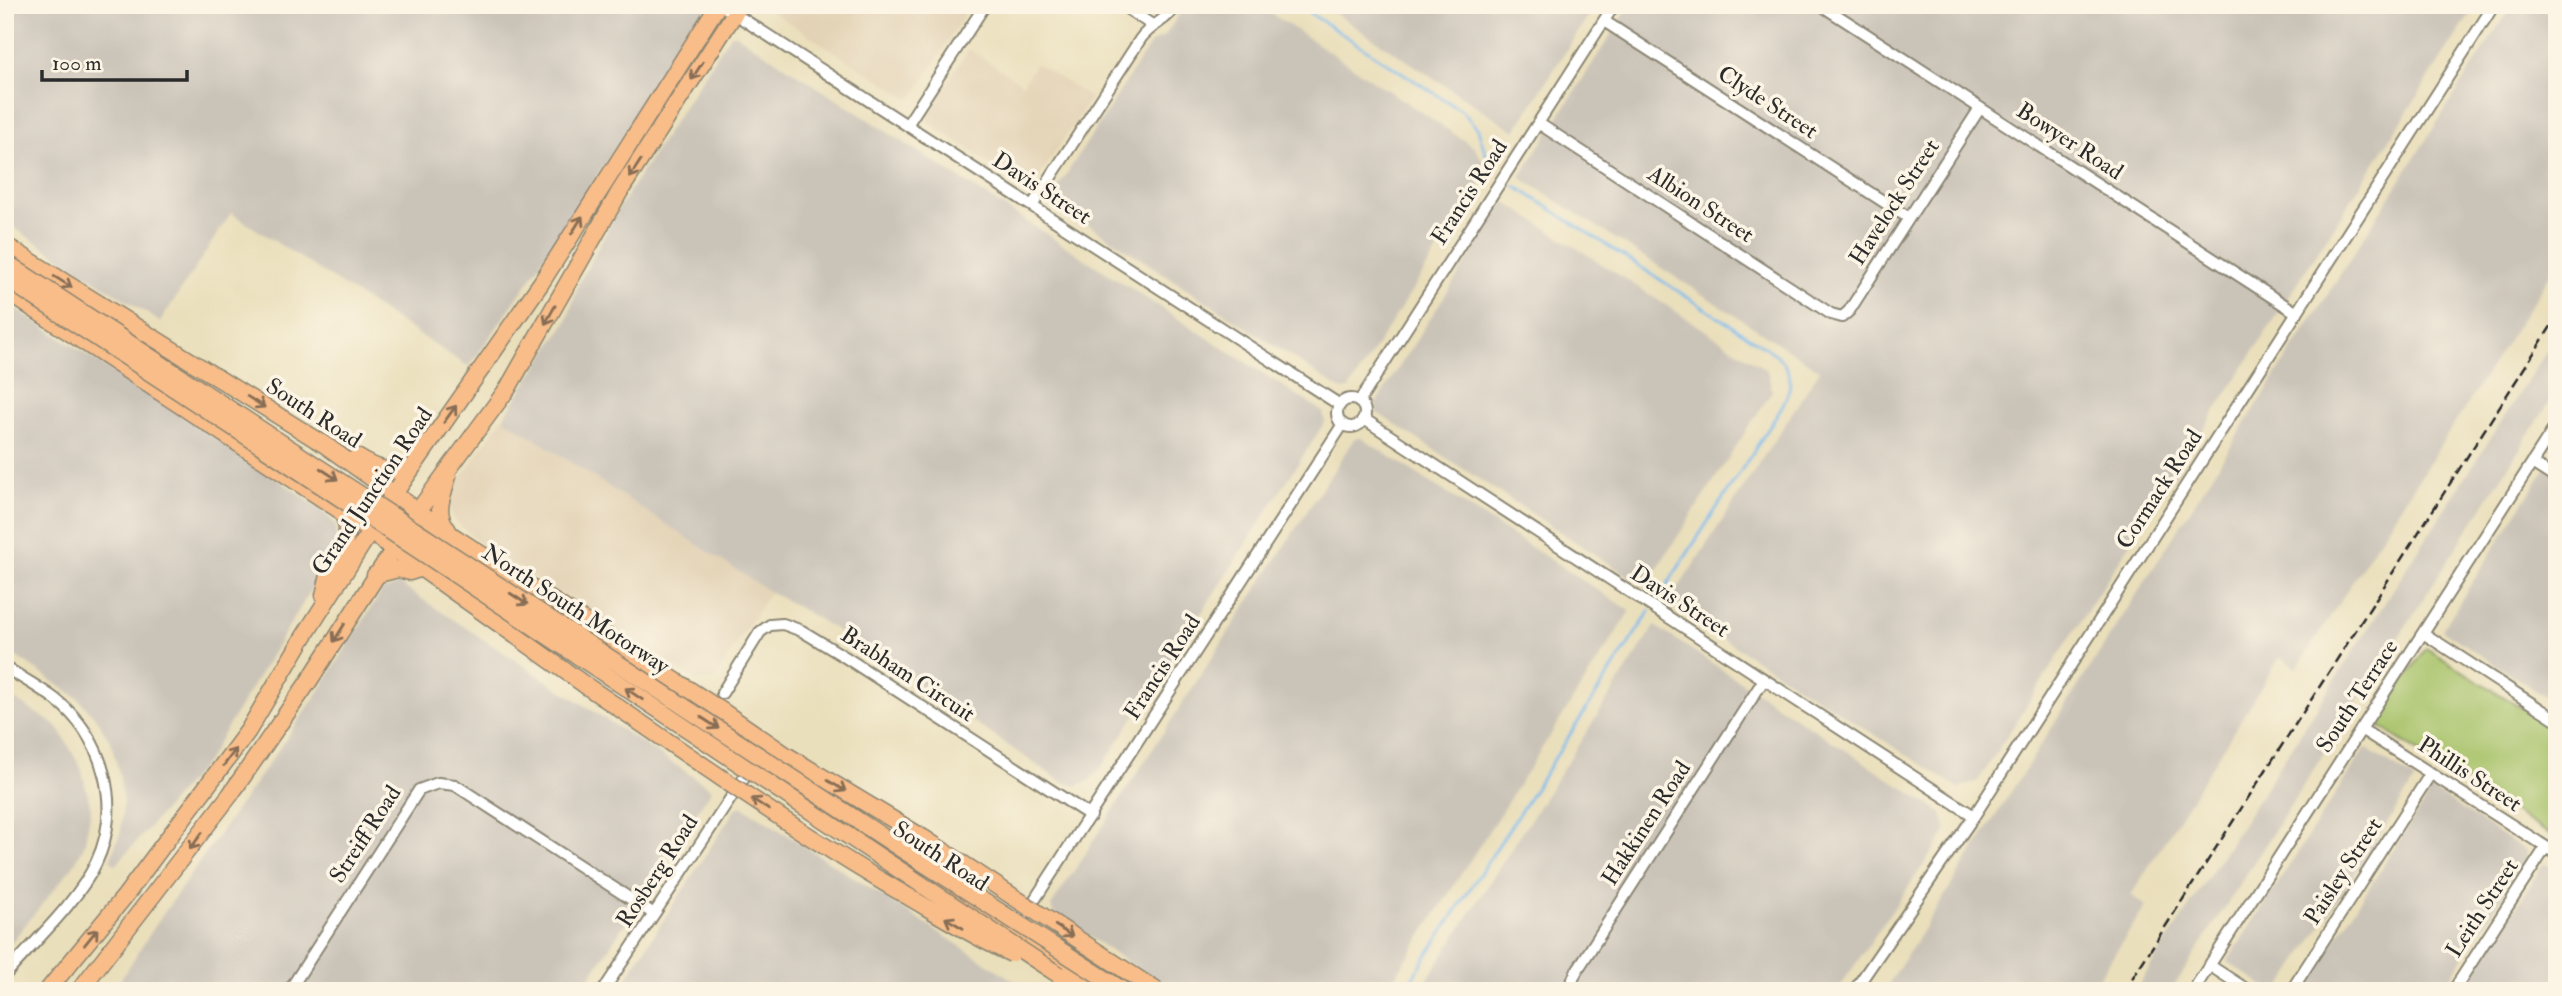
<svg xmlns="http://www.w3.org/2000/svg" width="2562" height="996" viewBox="0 0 2562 996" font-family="'IM FELL Double Pica',serif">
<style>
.built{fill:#e2d1b4}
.industrial{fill:#cac3b8}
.green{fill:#a8c36a;stroke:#6a774a;stroke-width:2}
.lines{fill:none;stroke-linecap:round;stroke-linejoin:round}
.stream{stroke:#79baee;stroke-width:2.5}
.minor-casing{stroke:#8a8573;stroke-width:14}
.major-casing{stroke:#8a8573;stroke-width:18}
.highway-casing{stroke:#8a8573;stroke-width:19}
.minor{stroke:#fff;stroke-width:10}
.major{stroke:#f8bd89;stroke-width:14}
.highway{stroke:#f8bd89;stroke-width:16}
.rail{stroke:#2b2b2b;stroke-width:2.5;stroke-dasharray:10 5;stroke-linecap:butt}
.highway-bridge-casing{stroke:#8a8573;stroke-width:19;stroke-linecap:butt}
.highway-bridge{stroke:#f8bd89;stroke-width:16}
.oneway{stroke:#876d55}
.labels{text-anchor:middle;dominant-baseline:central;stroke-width:7;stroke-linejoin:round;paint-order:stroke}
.street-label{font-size:23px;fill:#2b2b2b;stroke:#fcf5e5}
</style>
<rect width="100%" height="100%" fill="#fcf5e5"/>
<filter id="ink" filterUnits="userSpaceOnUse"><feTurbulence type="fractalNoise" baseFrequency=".0143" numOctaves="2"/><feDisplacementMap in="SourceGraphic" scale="14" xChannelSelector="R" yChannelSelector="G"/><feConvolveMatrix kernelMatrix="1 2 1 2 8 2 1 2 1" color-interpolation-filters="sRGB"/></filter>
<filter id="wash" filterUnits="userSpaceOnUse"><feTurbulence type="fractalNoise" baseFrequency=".00686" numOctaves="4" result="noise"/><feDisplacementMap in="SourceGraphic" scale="28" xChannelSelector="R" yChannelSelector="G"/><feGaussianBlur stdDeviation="1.57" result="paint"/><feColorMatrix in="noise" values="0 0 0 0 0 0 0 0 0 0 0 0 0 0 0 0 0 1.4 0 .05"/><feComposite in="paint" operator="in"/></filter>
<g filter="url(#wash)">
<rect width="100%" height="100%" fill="#eadfbb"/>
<!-- built -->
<path class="built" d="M761 5H971L911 100Z
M969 49 1023 84 1036 63 1091 98 1035 183 1023 186 927 121 926 114Z
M503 418 770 592 713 680H696L479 543 455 520 449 509 454 487Z"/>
<!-- industrial -->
<path class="industrial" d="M5 5H708L527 284 469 367 231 213 160 322 5 222Z
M1185 5H1258L1474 147 1489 170 1349 389 1342 390 1057 204 1053 195 1151 43 1165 36Z
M1322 5H1595L1515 131Z
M1630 5H2476L1978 781 1959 788 1668 604 1820 370 1520 177Z
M2512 5H2557V264L2297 668 2280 657 2131 895 2146 906 2090 991H1884Z
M735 34 1323 412 1325 422 1101 768 1089 781 1076 786 1062 782 905 675 814 616 770 592 503 418 567 321 578 285 620 206 730 35Z
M1505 202 1767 370 1772 391 1645 587 1376 412V403Z
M5 302 248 459 321 509 336 525V540L325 567 206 762 116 865 110 860 121 831 123 804 120 776 111 742 98 721 78 698 5 649Z
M2557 335V391L2171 991H2135Z
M1361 438 1630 611 1386 991H1172L1053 913 1051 906 1354 439Z
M2557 450V704L2442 630Z
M399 584 712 789 581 991H113L163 914 316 696 382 591Z
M1655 626 1942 813 1946 832 1837 991H1420Z
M5 693 58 727 81 768 91 809 84 846 73 866 5 950Z
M2365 748 2415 780 2279 991H2272L2227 962Z
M2432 790 2526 851V860L2442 991H2302Z
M742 806 1030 991H618L736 808Z
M2544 863 2557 871V991H2463Z"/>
<!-- green -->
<path class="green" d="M2426 648 2557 730V839L2375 724Z"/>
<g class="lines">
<!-- stream -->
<path class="stream" d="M1297 5 1462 111 1478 129 1485 152 1493 164
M1515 186 1777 355C1796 377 1792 388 1779 412L1654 605
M1404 991 1650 611"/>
</g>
</g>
<g filter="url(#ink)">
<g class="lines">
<defs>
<path id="minor" d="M721 5 1340 405
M1122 5 1152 25
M1821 5 2297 313
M1604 21 1909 218
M1538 123 1831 314 1842 317 1849 311 1980 108
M907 125 985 5
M1032 206 1141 38C1153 23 1166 21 1177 5
M1337 413a14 14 0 1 1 28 0a14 14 0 1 1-28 0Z
M1359 402 1614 5
M1364 419 1974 816
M2532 463 2557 479
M2423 633 2557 720
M5 667C22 678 39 687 55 699 104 737 123 807 96 863 79 900 33 943 5 975
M722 693 760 632 770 625 783 624 802 631 845 657 1091 816
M2361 729 2557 854
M1017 927 1343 424
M2209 965 2249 991
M289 991 419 790 438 783 455 785 654 914
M603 991 746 775
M1568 991 1576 972 1763 681
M1854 991 1974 816 2494 5
M2193 991 2557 424
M2291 991 2431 773
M2453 991 2546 847"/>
<path id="major" d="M941 884 1107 991"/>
<path id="highway" d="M5 245 325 445 456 538 725 713 786 755 925 839
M5 290 338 509 585 685
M357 457C375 468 389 474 410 469
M448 530C433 512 443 496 448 476
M375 575 398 569 410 572 422 568
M324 595C326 588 327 580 330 574 339 554 356 533 341 512
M1059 975 1083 991
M47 991 125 896 248 731 303 638 394 494 541 283 718 5
M79 991 230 795 309 681 418 511 508 388 620 191 740 5"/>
</defs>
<!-- minor casing -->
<use href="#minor" class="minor-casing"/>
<!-- major casing -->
<use href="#major" class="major-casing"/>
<!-- highway casing -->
<use href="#highway" class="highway-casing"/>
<!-- minor -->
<use href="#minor" class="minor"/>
<!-- major -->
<use href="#major" class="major"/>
<!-- highway -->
<use href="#highway" class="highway"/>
<!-- rail -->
<path class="rail" d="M2124 991 2557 317"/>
<defs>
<path id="highway-bridge" d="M5 262 903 850 1124 991
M5 278C359 507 706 744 1059 975
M585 685C692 757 797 833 909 897 943 917 976 938 1012 954
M925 839 1157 991"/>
</defs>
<!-- highway-bridge casing -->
<use href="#highway-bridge" class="highway-bridge-casing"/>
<!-- highway-bridge -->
<use href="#highway-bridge" class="highway-bridge"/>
</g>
<!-- one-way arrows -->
<defs><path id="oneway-shaft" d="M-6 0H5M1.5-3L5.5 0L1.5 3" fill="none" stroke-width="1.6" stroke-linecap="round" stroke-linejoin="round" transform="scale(1.75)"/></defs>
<g class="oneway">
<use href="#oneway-shaft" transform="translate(697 71) rotate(123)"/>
<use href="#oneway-shaft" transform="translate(635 169) rotate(123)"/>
<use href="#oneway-shaft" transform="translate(577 225) rotate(-58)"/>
<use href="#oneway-shaft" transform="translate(63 282) rotate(32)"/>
<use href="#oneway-shaft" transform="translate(550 315) rotate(119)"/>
<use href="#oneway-shaft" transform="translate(256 402) rotate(32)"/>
<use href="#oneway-shaft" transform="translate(450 414) rotate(-54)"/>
<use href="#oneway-shaft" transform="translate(329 474) rotate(33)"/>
<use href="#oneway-shaft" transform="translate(519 599) rotate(33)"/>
<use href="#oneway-shaft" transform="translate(339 633) rotate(122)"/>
<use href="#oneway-shaft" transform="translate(634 694) rotate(-146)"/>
<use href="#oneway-shaft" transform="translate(710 723) rotate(33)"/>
<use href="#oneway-shaft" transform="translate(230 757) rotate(-54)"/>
<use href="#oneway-shaft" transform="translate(837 786) rotate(31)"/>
<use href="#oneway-shaft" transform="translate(760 804) rotate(-146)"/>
<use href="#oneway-shaft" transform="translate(196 841) rotate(126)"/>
<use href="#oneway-shaft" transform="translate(954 923) rotate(-150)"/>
<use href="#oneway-shaft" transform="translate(1064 931) rotate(33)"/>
<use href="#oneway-shaft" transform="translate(91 937) rotate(-51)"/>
</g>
</g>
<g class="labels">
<!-- street labels -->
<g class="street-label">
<text transform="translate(1768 102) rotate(33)">Clyde Street</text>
<text transform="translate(2070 141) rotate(33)">Bowyer Road</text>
<text transform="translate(1042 188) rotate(33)">Davis Street</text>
<text transform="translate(1469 192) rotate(-57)">Francis Road</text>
<text transform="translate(1894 202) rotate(-57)">Havelock Street</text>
<text transform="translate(1701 204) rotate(33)">Albion Street</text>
<text transform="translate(314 413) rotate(33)">South Road</text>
<text transform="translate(2159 489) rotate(-57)">Cormack Road</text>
<text transform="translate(372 491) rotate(-56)">Grand Junction Road</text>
<text transform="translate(1680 601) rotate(33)">Davis Street</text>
<text transform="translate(576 609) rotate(33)">North South Motorway</text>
<text transform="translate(1162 667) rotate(-57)">Francis Road</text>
<text transform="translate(908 674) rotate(33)">Brabham Circuit</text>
<text transform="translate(2357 696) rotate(-57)">South Terrace</text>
<text transform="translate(2470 774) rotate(33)">Phillis Street</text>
<text transform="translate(1646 823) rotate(-57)">Hakkinen Road</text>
<text transform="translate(365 834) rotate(-57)">Streiff Road</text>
<text transform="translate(941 856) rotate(33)">South Road</text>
<text transform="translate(657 871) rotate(-57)">Rosberg Road</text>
<text transform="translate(2343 871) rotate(-57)">Paisley Street</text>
<text transform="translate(2482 908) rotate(-57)">Leith Street</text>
</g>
</g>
<!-- margin -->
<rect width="2562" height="996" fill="none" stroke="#fcf5e5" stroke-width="28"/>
<!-- scale -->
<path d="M42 70v10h145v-10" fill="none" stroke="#2b2b2b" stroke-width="3.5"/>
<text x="52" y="70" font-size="21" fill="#2b2b2b" stroke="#fcf5e5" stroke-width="5" paint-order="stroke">100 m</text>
</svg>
